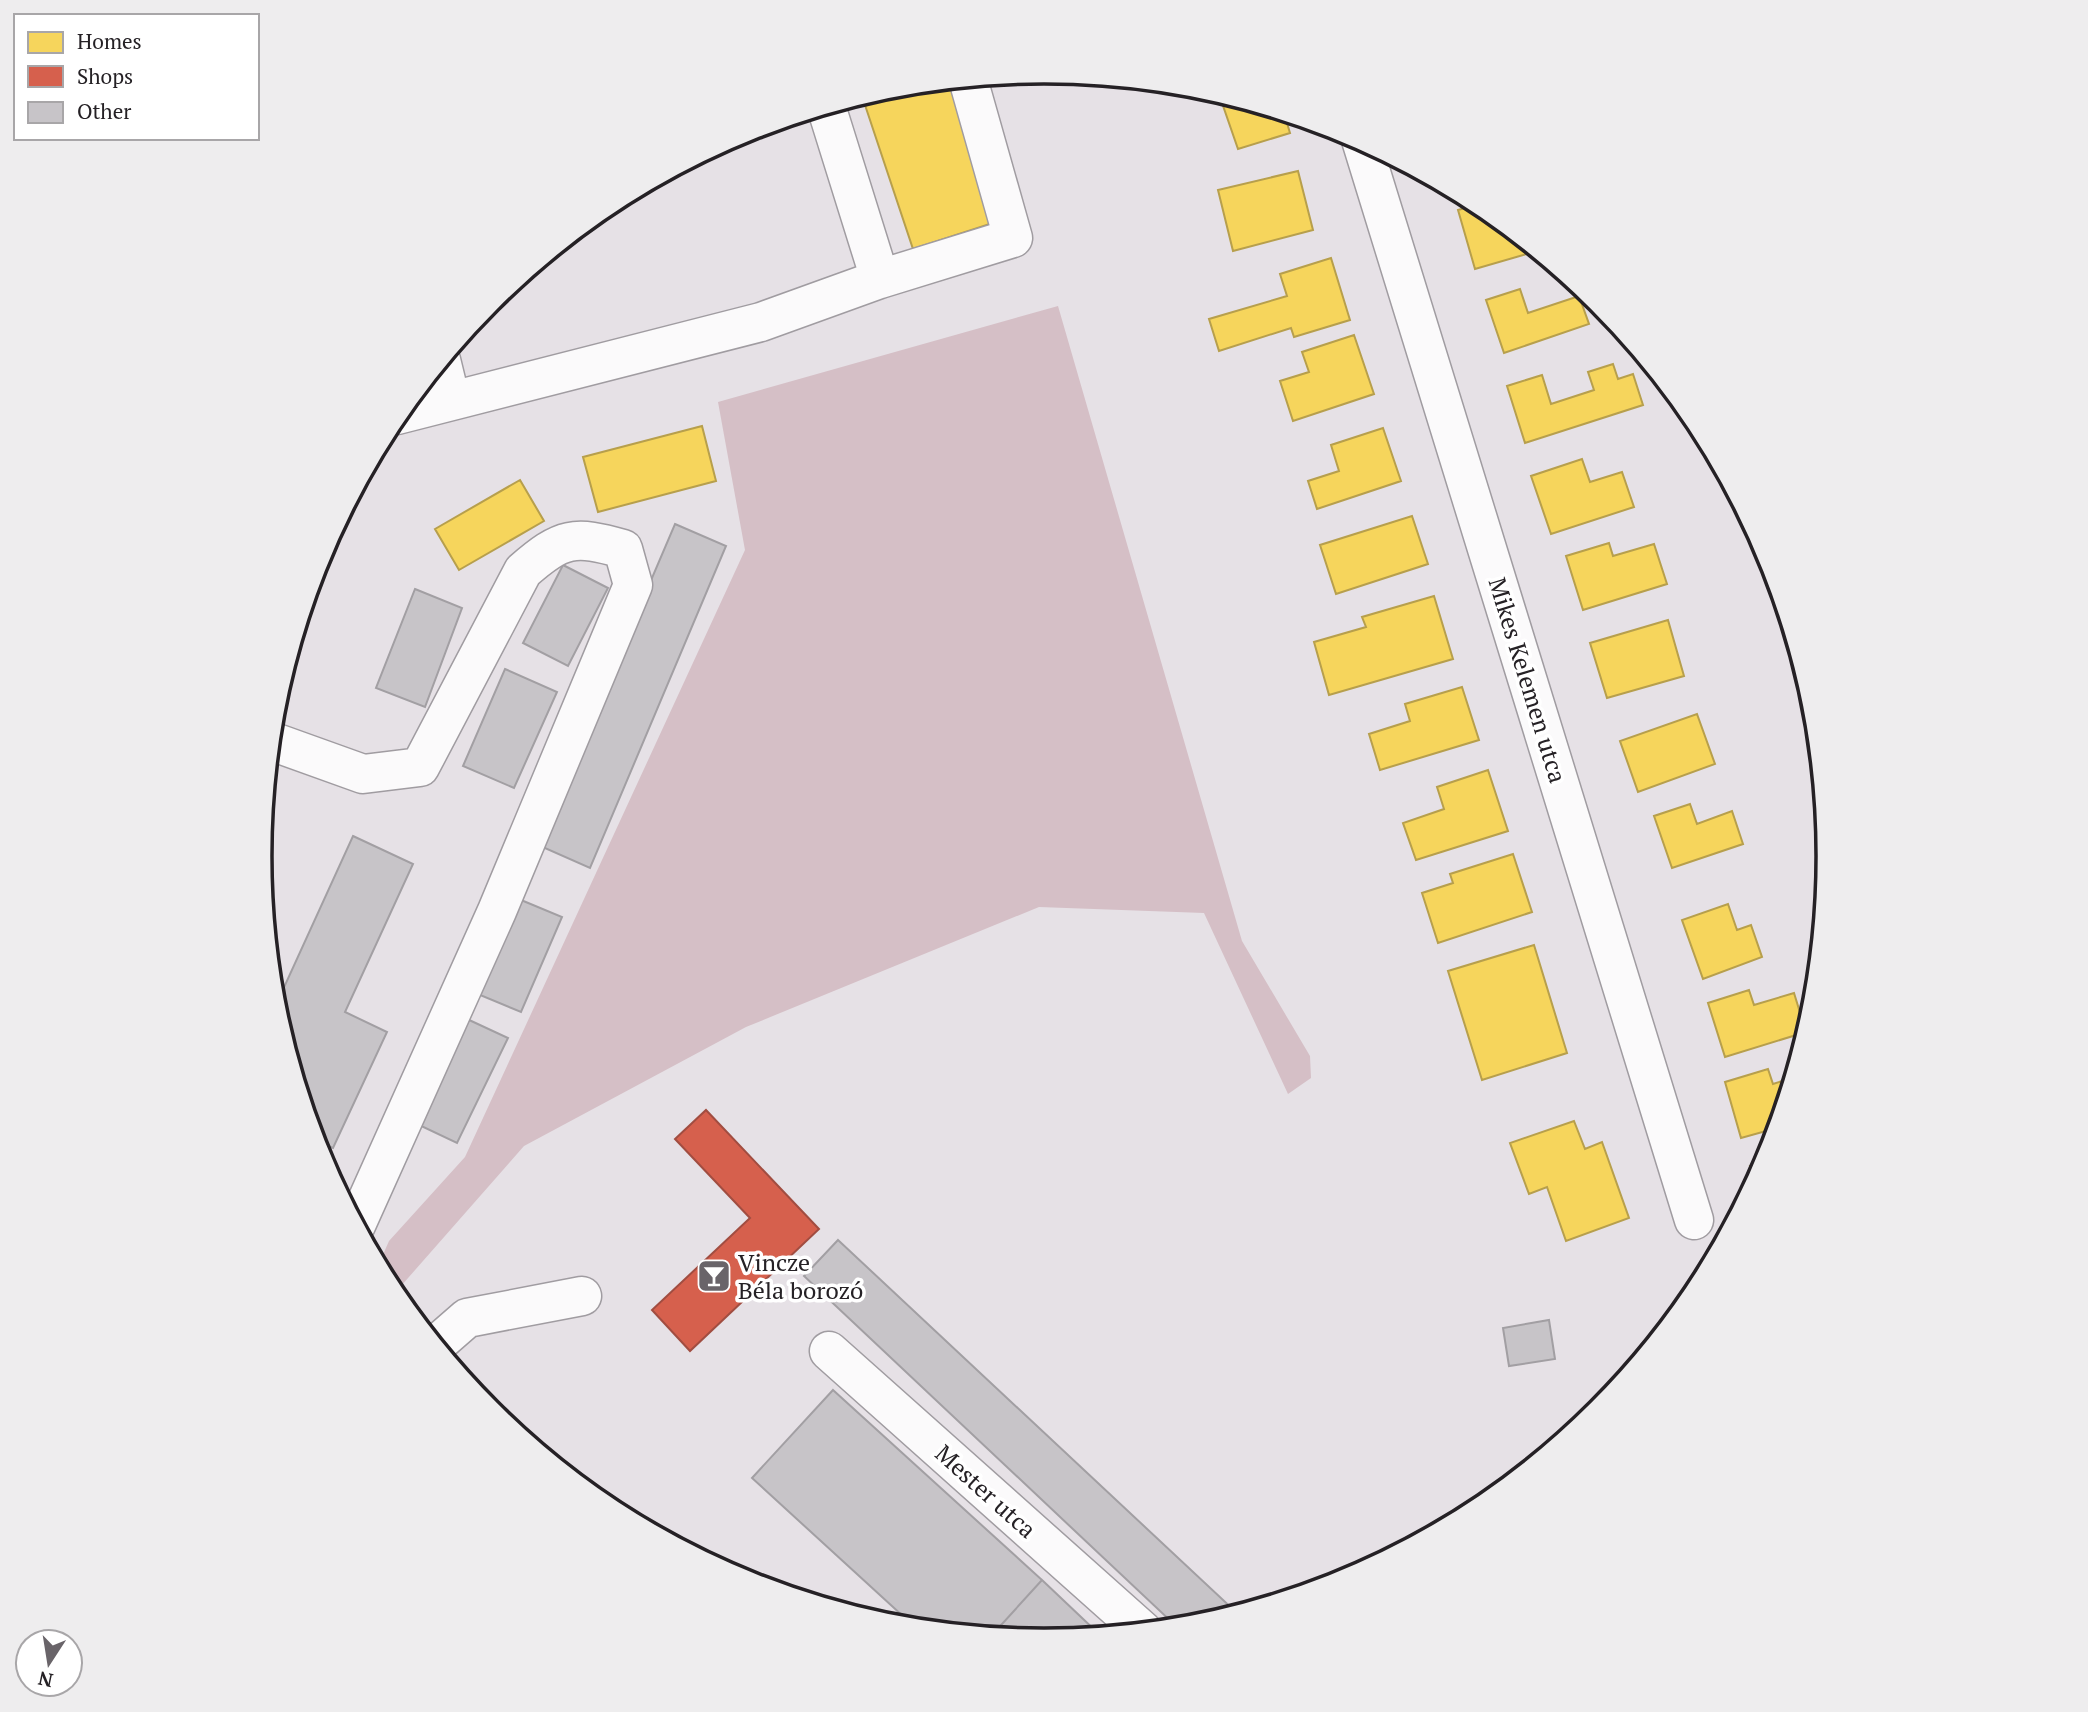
<svg xmlns="http://www.w3.org/2000/svg" width="2088" height="1712" viewBox="0 0 2088 1712" font-family="'PT Serif',serif">
<style>
.green{fill:#d5bfc6}
.homes{fill:#f6d55c;stroke:#b79f4c;stroke-width:2}
.shops{fill:#d6604d;stroke:#a14d41;stroke-width:2}
.building{fill:#c7c4c8;stroke:#a29fa3;stroke-width:2}
.lines{fill:none;stroke-linecap:round;stroke-linejoin:round}
.minor-casing{stroke:#a09ca1;stroke-width:41}
.minor{stroke:#fbfafb;stroke-width:38}
.labels{text-anchor:middle;dominant-baseline:central;stroke-width:7;stroke-linejoin:round;paint-order:stroke}
.street-label{font-size:24px;fill:#252125;stroke:#fff}
.poi-label{font-size:24px;fill:#252125;stroke:#fff;text-anchor:start}
.rim{fill:none;stroke:#252125;stroke-width:3.5}
</style>
<rect width="100%" height="100%" fill="#e6e1e6"/>
<!-- green -->
<path class="green" d="M1058 306 1242 941 1310 1056 1311 1078 1288 1094 1204 913 1039 907 746 1027 524 1146 394 1294 378 1266 389 1241 465 1157 745 550 718 402Z"/>
<!-- homes -->
<path class="homes" d="M954 81 999 221 913 249 862 96 891 87Z
M1225 95 1284 113 1290 133 1238 149 1220 97Z
M1298 171 1313 230 1233 251 1218 190Z
M1479 204H1480L1537 251 1475 269 1458 210Z
M1331 258 1350 320 1294 337 1291 328 1219 351 1209 319 1287 296 1280 274Z
M1520 289 1528 313 1579 296 1589 324 1504 353 1486 300Z
M1354 335 1374 394 1293 421 1280 381 1309 372 1302 352Z
M1613 364 1618 379 1633 374 1643 405 1525 443 1507 386 1542 375 1551 404 1594 390 1588 372Z
M702 426 716 481 598 512 583 457Z
M1383 428 1401 481 1317 509 1308 481 1339 471 1331 445Z
M1582 459 1590 482 1622 472 1634 507 1551 534 1531 476Z
M520 480 544 521 459 570 435 529Z
M1412 516 1428 564 1336 594 1320 545Z
M1609 543 1613 556 1654 544 1667 584 1583 610 1566 556Z
M1434 596 1453 659 1329 695 1314 642 1366 627 1362 617Z
M1668 620 1684 676 1607 698 1590 643Z
M1462 687 1479 740 1380 770 1369 734 1410 721 1405 704Z
M1697 714 1715 764 1638 792 1620 741Z
M1488 770 1508 831 1416 860 1403 823 1444 809 1437 787Z
M1690 804 1697 824 1732 811 1743 844 1672 868 1654 816Z
M1513 854 1532 912 1438 943 1422 893 1453 883 1450 874Z
M1728 904 1737 930 1751 925 1762 957 1703 979 1682 920Z
M1534 945 1567 1053 1482 1080 1448 971Z
M1749 990 1754 1005 1794 993 1806 1032 1725 1057 1708 1003Z
M1768 1069 1773 1084 1792 1078 1777 1128 1741 1138 1725 1082Z
M1574 1121 1585 1149 1602 1142 1629 1218 1566 1241 1547 1187 1529 1194 1510 1143Z
M1766 1161 1755 1182 1750 1166Z"/>
<!-- shops -->
<path class="shops" d="M706 1110 819 1229 690 1351 652 1310 750 1218 675 1139Z"/>
<!-- building -->
<path class="building" d="M675 524 726 546 590 868 538 845Z
M563 565 608 588 568 666 523 643Z
M415 589 462 608 425 707 376 688Z
M505 669 557 692 514 788 463 766Z
M353 836 413 864 345 1012 387 1032 333 1148 314 1140 275 1007Z
M521 900 562 917 521 1012 480 995Z
M467 1019 508 1038 457 1143 417 1124Z
M838 1240 1237 1613 1197 1625 1177 1627 804 1276Z
M1549 1320 1555 1359 1509 1366 1503 1328Z
M833 1390 1042 1580 992 1635 916 1628 752 1478Z
M1042 1580 1100 1635 1044 1640 992 1635Z"/>
<g class="lines">
<defs>
<path id="minor" d="M826 106 880 279
M1361 140 1694 1220
M441 360 451 401
M397 415 761 322 880 279 1013 238 968 79
M271 741 363 774 420 767 523 571C562 537 574 535 623 549L633 585 497 911 356 1225
M436 1345 467 1318 582 1296
M829 1351 1143 1631"/>
</defs>
<!-- minor casing -->
<use href="#minor" class="minor-casing"/>
<!-- minor -->
<use href="#minor" class="minor"/>
</g>
<!-- icons -->
<defs>
<symbol id="bar-square" viewBox="-11 -11 22 22"><rect x="-9" y="-9" width="18" height="18" rx="4" fill="#696469" stroke="#fff"/><path d="M-6-5H6L.8 .8V4.5H3.5V6h-7V4.5H-.8V.8Z" fill="#fff"/></symbol>
</defs>
<g fill-rule="evenodd">
<use href="#bar-square" x="695" y="1257" width="38" height="38"/>
</g>
<g class="labels">
<!-- street labels -->
<g class="street-label">
<text transform="translate(1528 680) rotate(73)">Mikes Kelemen utca</text>
<text transform="translate(986 1491) rotate(42)">Mester utca</text>
</g>
<!-- poi labels -->
<g class="poi-label">
<text x="738" y="1262">Vincze<tspan x="738" dy="28">Béla borozó</tspan></text>
</g>
</g>
<!-- crop -->
<path d="M0 0H2088V1712H0ZM272 856a772 772 0 1 1 1544 0a772 772 0 1 1-1544 0Z" fill="#eeedee" fill-rule="evenodd"/>
<path class="rim" d="M272 856a772 772 0 1 1 1544 0a772 772 0 1 1-1544 0Z"/>
<!-- legend -->
<rect x="14" y="14" width="245" height="126" fill="#ffffff" stroke="#a8a6a8" stroke-width="2"/>
<rect x="28" y="32" width="35" height="21" fill="#f6d55c" stroke="#a8a6a8" stroke-width="2"/>
<text x="77" y="49" font-size="21" fill="#252125">Homes</text>
<rect x="28" y="66" width="35" height="21" fill="#d6604d" stroke="#a8a6a8" stroke-width="2"/>
<text x="77" y="84" font-size="21" fill="#252125">Shops</text>
<rect x="28" y="102" width="35" height="21" fill="#c7c4c8" stroke="#a8a6a8" stroke-width="2"/>
<text x="77" y="119" font-size="21" fill="#252125">Other</text>
<!-- north arrow -->
<g transform="translate(49 1663) rotate(192)"><circle r="33" fill="#ffffff" stroke="#a8a6a8" stroke-width="2"/>
<path d="M0-5L12 26L0 18L-12 26Z" fill="#696469"/>
<text y="-10" font-size="19" font-weight="bold" text-anchor="middle" fill="#252125">N</text>
</g>
</svg>
